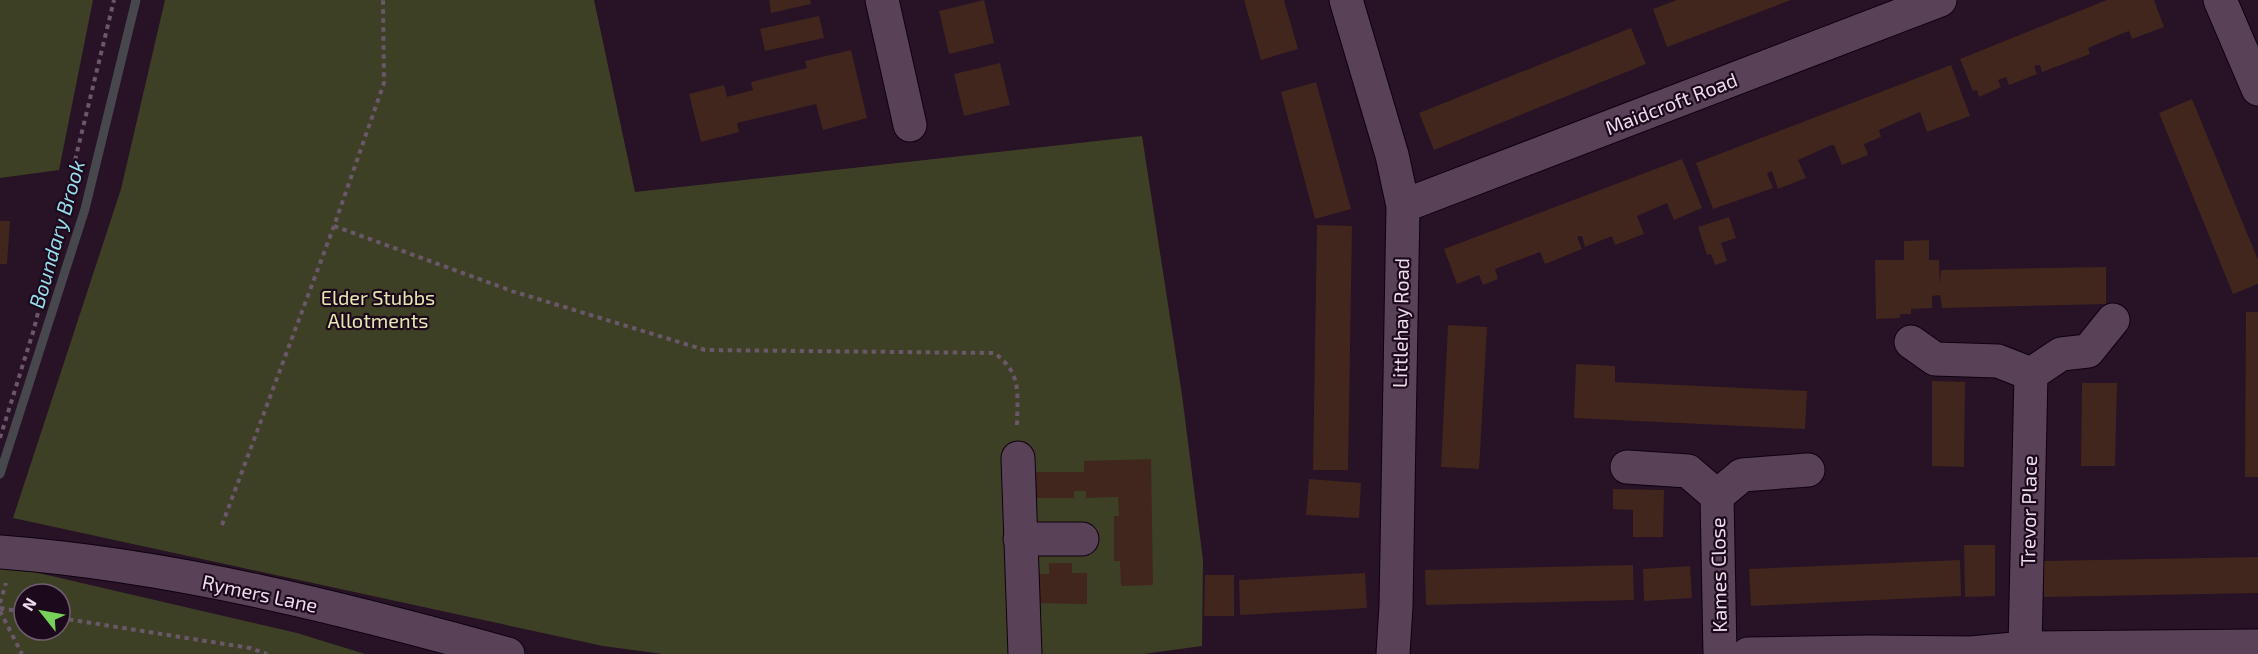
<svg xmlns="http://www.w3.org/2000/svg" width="2258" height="654" viewBox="0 0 2258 654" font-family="'Exo 2',sans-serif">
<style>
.green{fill:#3e4025;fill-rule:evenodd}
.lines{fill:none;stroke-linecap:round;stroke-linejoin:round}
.stream{stroke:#47474e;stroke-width:9}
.building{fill:#41261d}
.minor-casing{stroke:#0f010f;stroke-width:35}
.path{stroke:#6a5769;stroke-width:4;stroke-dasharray:4.5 4.5;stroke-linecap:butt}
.minor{stroke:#594258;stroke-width:33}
.labels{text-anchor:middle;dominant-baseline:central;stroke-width:4.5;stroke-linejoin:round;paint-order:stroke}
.street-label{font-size:20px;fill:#ecddeb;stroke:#1d091c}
.park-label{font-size:20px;fill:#e5e9b1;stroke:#1d091c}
.water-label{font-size:21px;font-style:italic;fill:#96deeb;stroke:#1d091c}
</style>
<rect width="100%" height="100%" fill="#271226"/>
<!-- green -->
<path class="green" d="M0 0H93L59 170 0 178Z
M165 0H594L635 192 1142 136 1182 395 1203 560 1202 646 1143 654H663L603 646 13 518 121 189Z
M0 564 297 633 365 654H0ZM24 594H60V630H24Z"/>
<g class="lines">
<!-- stream -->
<path class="stream" d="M0 474 85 209 136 0"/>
</g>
<!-- building -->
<path class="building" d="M769 0H810L811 4 771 13Z
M984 0 994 43 949 54 939 11Z
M1244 0H1284L1298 49 1261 60Z
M1677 0H1791L1667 47 1653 9Z
M2107 0H2154L2164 27 2132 39 2129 31 2126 32 2088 48 2090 54 2042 72 2040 65 2034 66 2037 74 2009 85 2006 77 1998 80 2001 87 1979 97 1977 90 1973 91 1960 59Z
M819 16 824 38 765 51 760 29Z
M1631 28 1646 64 1434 150 1419 113Z
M851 50 867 118 823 130 816 104 737 123 739 132 701 142 689 94 724 85 727 97 753 90 751 82 807 68 805 61Z
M1000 63 1010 105 964 116 954 74Z
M1951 65 1970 116 1927 132 1920 112 1879 130 1881 137 1864 144 1868 155 1842 165 1834 145 1829 146 1798 160 1806 178 1778 189 1772 171 1770 172 1767 173 1773 188 1713 209 1696 163Z
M1316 82 1351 209 1315 219 1281 92Z
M2192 99 2258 260V284L2233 294 2159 113Z
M1682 159 1702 208 1674 220 1667 203 1637 216 1644 234 1615 245 1612 236 1585 247 1582 236H1580L1577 237 1582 249 1545 264 1540 252 1495 269 1498 279 1483 285 1479 275 1457 284 1444 249Z
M1729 217 1736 238 1721 243 1727 261 1715 265 1711 254 1707 255 1698 227Z
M0 221H10L7 264H0Z
M1317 225 1352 226 1348 470H1313Z
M1929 240V260H1939L1940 284 1941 270 2106 267V304L1942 308 1940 295 1932 296V308L1911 309V314H1900V318L1876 319 1875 260H1904V241Z
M2246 312H2258V477H2245Z
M1448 325 1487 327 1479 469 1441 467Z
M1576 364 1615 366V382L1807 391 1805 429 1574 418Z
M1932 381 1965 382 1964 467 1932 466Z
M2082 383H2117L2115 466H2081Z
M1151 459 1153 585 1121 586 1120 561H1114V516H1119L1118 497 1086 498V491H1074V498H1036V472H1084V461Z
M1309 479 1361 483 1359 518 1306 515Z
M1613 489 1664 490 1663 537H1633V510L1613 509Z
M1964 545H1995V596L1965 597Z
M2258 557V593L2044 597 2043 561Z
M1960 560 1961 596 1751 606 1749 569Z
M1049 563H1072V573H1087V604L1033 603 1034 574H1049Z
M1633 565 1634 600 1426 605 1425 570Z
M1690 566 1692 598 1644 601 1643 569Z
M1365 573 1367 608 1240 615 1239 580Z
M1205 575H1234V616H1204Z"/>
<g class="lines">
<defs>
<path id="minor" d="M882 0 910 125
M1346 0 1392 155 1403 206 1396 606 1393 654
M2220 0 2258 89
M1403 206 1940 0
M1911 342 1935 359 1998 361 2031 374 2061 354 2088 351 2113 320
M1018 458 1025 654
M1627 467 1688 471 1717 496 1742 475 1808 470
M1717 496 1720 654
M1020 539H1082
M0 552C172 565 342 608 508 654
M2025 648 2031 374
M1748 654 1868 652 1971 653 2025 648 2258 646"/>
</defs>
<!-- minor casing -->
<use href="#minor" class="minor-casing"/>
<!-- path -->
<path class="path" d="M334 226 512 291 705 350 994 353C1023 373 1017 395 1017 428
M0 438 34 329 114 0
M222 525 334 226 384 83 383 0
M0 603 6 583
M0 608 24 612
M0 611 22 654
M60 618 250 648 267 654"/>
<!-- minor -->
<use href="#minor" class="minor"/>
</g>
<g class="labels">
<!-- street labels -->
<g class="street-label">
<text transform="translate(1671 103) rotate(-21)">Maidcroft Road</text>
<text transform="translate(1400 323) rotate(-89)">Littlehay Road</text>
<text transform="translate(2028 511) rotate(-89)">Trevor Place</text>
<text transform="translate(1718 575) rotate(-91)">Kames Close</text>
<text transform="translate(260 593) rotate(12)">Rymers Lane</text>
</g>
<!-- park labels -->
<g class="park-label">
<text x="378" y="297">Elder Stubbs<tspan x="378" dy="23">Allotments</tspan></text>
</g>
<!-- water labels -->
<g class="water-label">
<text transform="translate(56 234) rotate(-74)">Boundary Brook</text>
</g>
</g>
<!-- north arrow -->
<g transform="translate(42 612) rotate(301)"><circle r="28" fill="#1d091c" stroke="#705e6f" stroke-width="1.5"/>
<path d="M0-4.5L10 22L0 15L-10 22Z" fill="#77d259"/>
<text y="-9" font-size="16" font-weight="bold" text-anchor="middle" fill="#ecddeb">N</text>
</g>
</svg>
